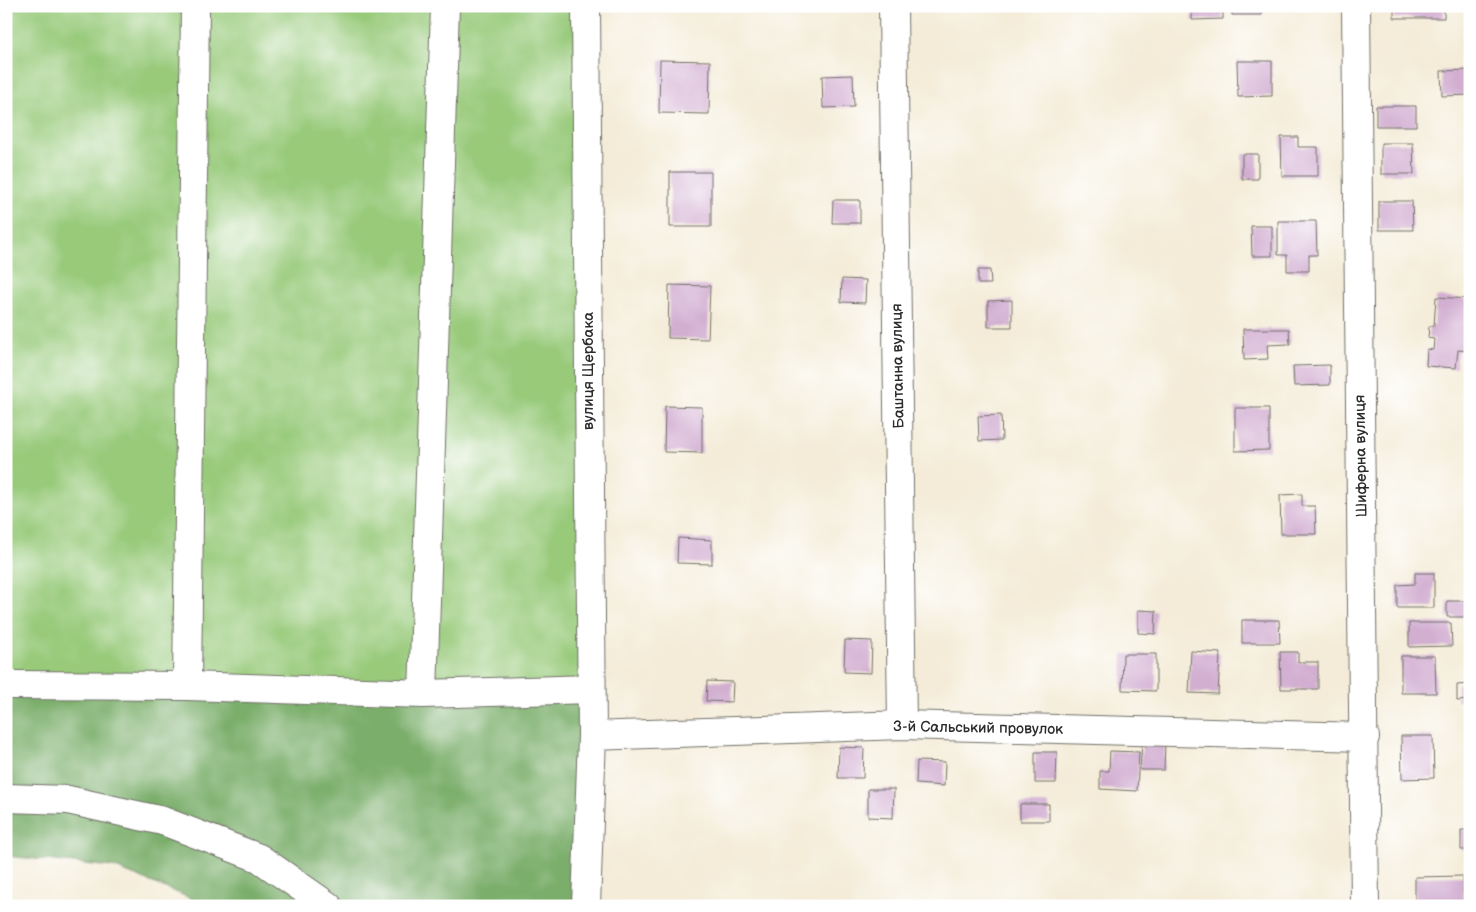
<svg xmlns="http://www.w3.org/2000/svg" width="1476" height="912" viewBox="0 0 1476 912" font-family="'Balsamiq Sans',sans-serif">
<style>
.green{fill:#98ca7a;stroke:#627a52}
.forest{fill:#7aae6a;stroke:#526c4a}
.building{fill:#d2aed1}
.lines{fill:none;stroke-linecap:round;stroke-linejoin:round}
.minor-casing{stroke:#716f68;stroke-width:30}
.minor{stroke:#fff;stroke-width:28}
.labels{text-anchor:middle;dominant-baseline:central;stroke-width:4.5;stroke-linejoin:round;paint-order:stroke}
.street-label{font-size:15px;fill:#2b2b2b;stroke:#fff}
</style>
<rect width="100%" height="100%" fill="#fff"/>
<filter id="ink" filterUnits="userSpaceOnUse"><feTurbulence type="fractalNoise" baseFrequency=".02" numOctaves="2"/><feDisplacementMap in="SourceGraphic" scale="10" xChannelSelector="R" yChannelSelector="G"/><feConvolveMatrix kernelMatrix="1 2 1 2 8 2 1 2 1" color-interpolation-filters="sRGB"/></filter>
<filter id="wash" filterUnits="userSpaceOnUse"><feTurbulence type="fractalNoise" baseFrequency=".0096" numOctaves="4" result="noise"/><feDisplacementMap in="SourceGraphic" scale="20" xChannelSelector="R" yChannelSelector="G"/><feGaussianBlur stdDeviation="1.12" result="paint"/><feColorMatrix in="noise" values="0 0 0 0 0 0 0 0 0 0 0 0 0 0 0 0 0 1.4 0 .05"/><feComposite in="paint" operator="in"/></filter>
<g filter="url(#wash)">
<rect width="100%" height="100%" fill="#f4ecd8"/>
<!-- green -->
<path class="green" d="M6 6H586L590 689 6 685Z"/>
<!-- forest -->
<path class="forest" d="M6 685 590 689 586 906H210L113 867 6 856Z"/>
<g id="blocks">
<!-- building -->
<path class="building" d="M1192 6H1223V19L1192 20Z
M1232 6H1262V15H1232Z
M1394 6H1444V18H1394Z
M660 60 710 61 709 114 659 113Z
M1237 61H1272V96L1238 97Z
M1469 70 1470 95 1442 96 1441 71Z
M853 75 854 107 823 108 822 76Z
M1376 106H1416V126H1376Z
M1281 137H1298V147H1318V176H1282Z
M1381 143H1413L1414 174H1381Z
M1242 154H1258V179H1242Z
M670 172H711V227H670Z
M833 200H860V223H832Z
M1379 201H1412L1413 230H1379Z
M1278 221H1316L1317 255H1309V271H1287V255H1278Z
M1251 226H1272V256H1252Z
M978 270H990L991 284H978Z
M842 279 866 280 865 303 841 302Z
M669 285 710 286 708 339 668 338Z
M1436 297 1470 299 1468 351 1458 350 1456 368 1426 366 1427 349 1433 350 1434 339 1428 338 1429 326H1434Z
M1012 300V327H988V301Z
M1243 329H1289L1290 344 1267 345 1268 359 1244 360Z
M1330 365V385L1294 386 1293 366Z
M665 406 702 407V453L664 452Z
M1235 408H1269V450L1235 451Z
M1001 415 1002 440 979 441 978 416Z
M1302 494V506H1315L1316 534H1281L1280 495Z
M678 538 712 540V564L677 563Z
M1415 573H1434V608H1397V585L1415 584Z
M1447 601H1470V617H1447Z
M1138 610 1156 611 1155 634 1138 633Z
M1242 620H1279L1280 643H1242Z
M1409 623H1451L1452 646 1409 647Z
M845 640 872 641 871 673 844 672Z
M1191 651 1220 653 1218 694 1189 693Z
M1280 652H1298V662H1318V689H1281Z
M1123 654H1156V691L1122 690Z
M1401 656H1435L1436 693H1401Z
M707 681 733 682 732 702 706 701Z
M1470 684V700L1457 701V685Z
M1401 736H1433L1434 778 1402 779Z
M1142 743H1165L1164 770H1140Z
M839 747 864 748 863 778H838Z
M1110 751 1139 752 1137 791 1100 789V771H1109Z
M1035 752H1057L1056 783H1035Z
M917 761 945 762 944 786 916 784Z
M868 789H894L893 818 868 817Z
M1020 804H1049V821H1020Z
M1461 830H1470V850H1461Z
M1463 876V906H1415V877Z"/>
</g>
</g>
<g filter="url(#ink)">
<use href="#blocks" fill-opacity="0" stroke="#716f68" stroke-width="1"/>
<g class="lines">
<defs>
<path id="minor" d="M893 6 902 725
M1356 6 1365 906
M6 685 187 686 423 694 590 689
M187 686 195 6
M423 694 445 6
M592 736 902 725 1365 737
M6 798 68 800 163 821 259 858 328 906
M586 906 592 736 586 6"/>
</defs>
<!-- minor casing -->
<use href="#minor" class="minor-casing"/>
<!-- minor -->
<use href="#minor" class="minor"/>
</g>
</g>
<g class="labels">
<!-- street labels -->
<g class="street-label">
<text transform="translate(898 366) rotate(-91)">Баштанна вулиця</text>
<text transform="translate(588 371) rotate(-90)">вулиця Щербака</text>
<text transform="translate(1361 456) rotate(-91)">Шиферна вулиця</text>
<text transform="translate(978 728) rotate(1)">3-й Сальський провулок</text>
</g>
</g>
<!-- margin -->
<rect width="1476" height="912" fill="none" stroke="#fff" stroke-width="25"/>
</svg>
